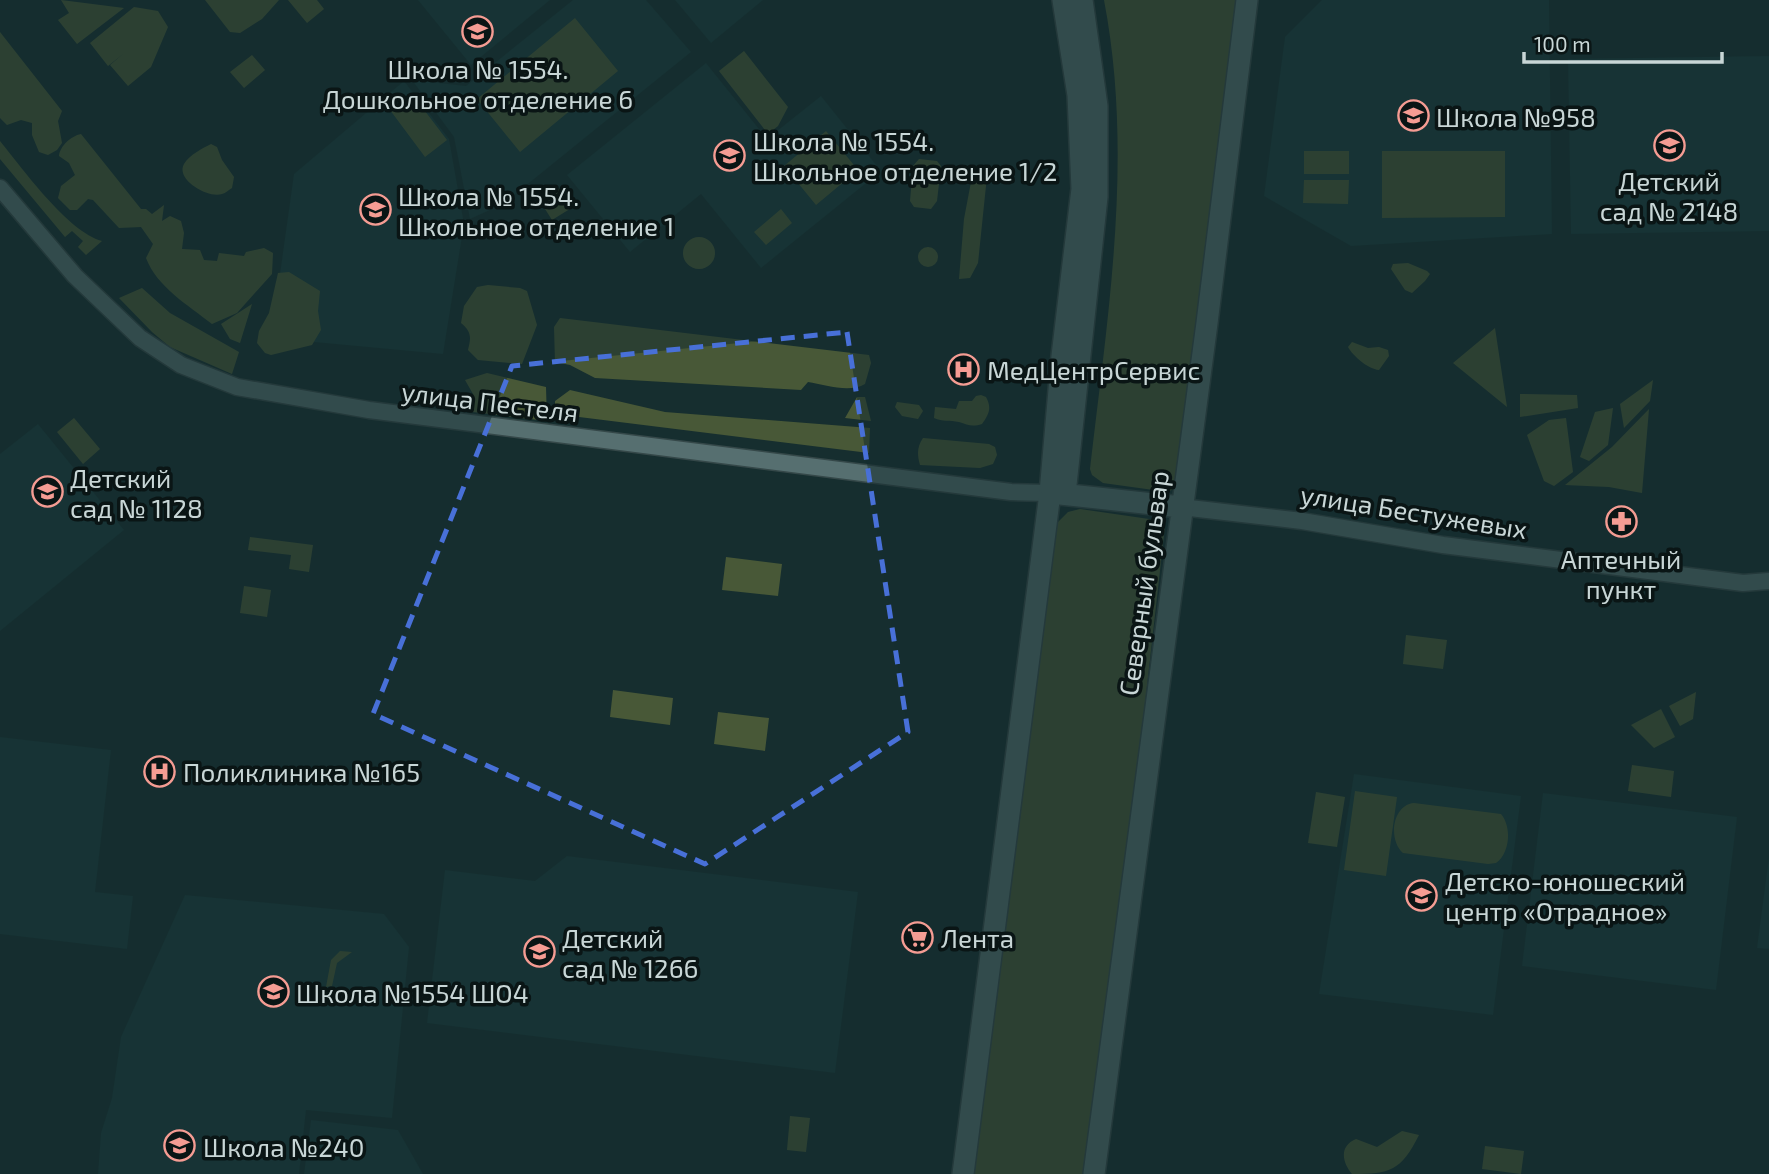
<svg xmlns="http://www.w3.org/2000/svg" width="1769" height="1174" viewBox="0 0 1769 1174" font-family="'Exo 2',sans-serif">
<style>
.built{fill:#193a3c}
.green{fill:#485837}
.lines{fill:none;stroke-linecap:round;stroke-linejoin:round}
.street-casing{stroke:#354849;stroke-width:19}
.secondary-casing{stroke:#354849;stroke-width:24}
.street{stroke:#566f70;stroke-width:16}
.secondary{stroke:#566f70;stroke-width:21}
.marked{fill:none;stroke:#4870d8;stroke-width:5;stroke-dasharray:14 9;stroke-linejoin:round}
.labels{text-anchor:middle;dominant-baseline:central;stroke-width:7;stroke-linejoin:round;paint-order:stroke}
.poi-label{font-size:26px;fill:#c8d6d6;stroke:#0a1515;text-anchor:start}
.street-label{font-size:26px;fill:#c8d6d6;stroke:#0a1515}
</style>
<rect width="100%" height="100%" fill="#162e2f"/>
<!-- built -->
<path class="built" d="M418 0H550L471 65Z
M573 0H646L691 52 503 204 470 219 454 137 412 80 466 86Z
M675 0H763L711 43Z
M1322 0H1549L1552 234 1351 246 1264 196 1285 37Z
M1769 56V231L1571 234 1568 59Z
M706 63 767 139 821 96 881 171 761 268 701 194 630 252 567 175Z
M404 81 449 139 464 224 443 354 271 338 294 174Z
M38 424 124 530 0 631V454Z
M0 737 111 750 95 892 133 896 127 949 0 934Z
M1354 774 1521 796 1493 1015 1319 994Z
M1543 793 1737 817 1716 990 1522 966Z
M567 856 858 892 835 1073 427 1023 445 870 535 881Z
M1769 857V949L1757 948Z
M185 895 384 914 409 947 392 1118 306 1110 299 1174H98L101 1133 112 1098 121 1037Z
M311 1120 398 1130 423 1174H304Z"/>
<!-- green -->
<path class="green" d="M61 0 124 8 77 44 58 20 69 13Z
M205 0H279L262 19 240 33 230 32Z
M288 0H317L324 9 307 23Z
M1104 0H1240L1175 488 1168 492 1103 483 1092 475 1090 469C1108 313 1134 156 1104 0Z
M134 7 158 11 168 27 151 67 128 86 110 65 123 54 108 66 90 43Z
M575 18 618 71 520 152 477 99Z
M0 32 62 111 58 121 62 143 57 150 48 155 39 152 32 135V123L21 120 7 125 0 118Z
M744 51 788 107 778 126 768 134 719 71Z
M252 55 265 70 244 88 230 72Z
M412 94 447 140 425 157 390 110Z
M826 131 858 170 816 205 784 166Z
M81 134 141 209H146L152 214 164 205 162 221 170 216 181 221 184 233 182 249 200 250 204 260 217 261 219 253 244 256 246 252 264 248 273 253 272 274 237 313 212 324C188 305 157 287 146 258L153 244 141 227 119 228 93 200 88 199 77 210H70L58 198 61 186 75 175 69 163 59 156C60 146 71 136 81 134Z
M0 141C22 168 68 232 102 241L86 255 78 247 83 241 72 231 65 237 0 159Z
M211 144 217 147 222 160 234 177 232 188C228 190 226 193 222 194 209 199 175 180 184 164 189 155 203 148 211 144Z
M1304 151H1349V174H1304Z
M1382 151H1505V217L1382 218Z
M919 159 937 161 941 166 937 201 931 209 914 207 910 201 913 166Z
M987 176 978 263 970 278 959 279 964 219 971 182 977 177Z
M1304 180H1349L1348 204 1303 203Z
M560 188 573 207 552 220 540 201Z
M781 209 792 223 766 245 754 232Z
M683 253a16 16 0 1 1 32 0a16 16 0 1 1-32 0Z
M918 257a10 10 0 1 1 20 0a10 10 0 1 1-20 0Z
M1408 263 1427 271 1430 274 1425 281 1412 293 1405 290 1391 269 1393 264Z
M289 272 320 291 318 311 321 330 312 345 271 355 265 353 257 343 259 331 269 313 278 273Z
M488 285 520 288 527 291 537 325 522 364 478 360 468 350C471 338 472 332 461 323L464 306 477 287Z
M142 288 170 313 239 352 232 374 170 347 152 332 119 298Z
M252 304 240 343 230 339 221 324Z
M560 318 869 355 871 363 865 384C850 393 825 385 808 382L801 390 595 378 570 365 555 362 554 327Z
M1495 328 1507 407 1453 363Z
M1352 342 1368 348 1379 347 1388 350 1389 356 1379 370C1368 369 1353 356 1348 347Z
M487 373 546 387 547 421 473 412V394L465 380Z
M1653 380 1650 401 1624 428 1620 404Z
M570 390 665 412 870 428 869 453 555 414V401Z
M1520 394 1577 395 1578 408 1520 417Z
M981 395 986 397C992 408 989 414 982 424 972 427 968 425 959 422 950 420 943 422 934 418L935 407 956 409 959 401H972L976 396Z
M857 397H865L871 421 845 418Z
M897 402 919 405 923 411 918 419 902 416 895 407Z
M1613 408 1608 445 1589 461 1580 457 1595 412Z
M1649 409 1642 493 1609 487 1565 485 1612 447Z
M74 418 100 449 83 464 57 432Z
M1566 418 1573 472 1554 486 1544 481 1527 435 1549 420Z
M923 438 989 444 995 447 997 455 993 464 980 468 920 465C917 454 917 447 923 438Z
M1080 509 1149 519 1165 526 1109 1024 1089 1174H974L1056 524 1068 512Z
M250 537 313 545 309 572 289 569 291 555 248 550Z
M726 557 782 564 778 596 722 590Z
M244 586 271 590 267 617 240 613Z
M1406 635 1447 640 1443 669 1403 664Z
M613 690 673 698 670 725 610 717Z
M1696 692 1693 719 1680 726 1669 706Z
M1661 709 1675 737 1654 748 1631 725Z
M718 712 769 718 765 751 714 744Z
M1632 765 1674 771 1671 797 1628 791Z
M1355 791 1397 797 1386 876 1344 870Z
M1316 792 1345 797 1337 847 1308 843Z
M1414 803 1501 814C1512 827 1510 853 1496 863L1488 864 1403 853C1388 840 1392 805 1414 803Z
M340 951 352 952 337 963 332 986 326 987 331 960Z
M790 1116 810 1118 806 1152 787 1150Z
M1402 1131 1419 1135C1401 1171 1390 1174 1352 1174 1342 1162 1339 1146 1356 1139L1377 1147Z
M1485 1146 1524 1151 1521 1174 1482 1169Z"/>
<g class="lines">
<defs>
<path id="street" d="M0 188 75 276 140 338 181 365 237 387 369 410 933 482 1011 492 1050 493
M1181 507 1302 521 1443 545 1743 583 1769 581"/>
<path id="secondary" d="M1051 493 1181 507
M1065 494 1097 197V106L1082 0
M963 1174 1050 493 1062 356 1082 189 1078 95 1063 0
M1094 1174 1207 323 1247 0"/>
</defs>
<!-- street casing -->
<use href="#street" class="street-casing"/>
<!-- secondary casing -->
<use href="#secondary" class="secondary-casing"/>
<!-- street -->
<use href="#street" class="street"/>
<!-- secondary -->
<use href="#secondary" class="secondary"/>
</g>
<!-- marked area -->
<path d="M0 0H1769V1174H0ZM847 332 908 732 705 864 373 714 512 366Z" fill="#162e2f" fill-opacity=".55" fill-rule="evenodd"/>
<path class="marked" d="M847 332 908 732 705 864 373 714 512 366Z"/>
<!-- icons -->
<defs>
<symbol id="school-ring" viewBox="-11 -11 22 22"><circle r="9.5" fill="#0a1515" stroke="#f59c93" stroke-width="1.5"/><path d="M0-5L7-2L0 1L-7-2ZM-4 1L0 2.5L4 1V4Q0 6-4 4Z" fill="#f59c93"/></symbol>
<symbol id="hospital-ring" viewBox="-11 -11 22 22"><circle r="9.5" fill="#0a1515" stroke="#f59c93" stroke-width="1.5"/><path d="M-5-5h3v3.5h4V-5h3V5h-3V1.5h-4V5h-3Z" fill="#f59c93"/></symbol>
<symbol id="pharmacy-ring" viewBox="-11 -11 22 22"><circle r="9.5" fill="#0a1515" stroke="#f59c93" stroke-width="1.5"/><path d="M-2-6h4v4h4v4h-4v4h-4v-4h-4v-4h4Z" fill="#f59c93"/></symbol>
<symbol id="supermarket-ring" viewBox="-11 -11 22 22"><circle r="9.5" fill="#0a1515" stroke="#f59c93" stroke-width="1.5"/><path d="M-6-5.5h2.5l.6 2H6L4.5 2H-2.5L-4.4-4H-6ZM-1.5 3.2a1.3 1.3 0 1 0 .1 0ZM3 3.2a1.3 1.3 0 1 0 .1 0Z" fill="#f59c93"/></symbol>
</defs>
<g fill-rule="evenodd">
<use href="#school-ring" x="460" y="14" width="35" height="35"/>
<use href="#school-ring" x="1396" y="98" width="35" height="35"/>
<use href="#school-ring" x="1652" y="128" width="35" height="35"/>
<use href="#school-ring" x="712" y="138" width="35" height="35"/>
<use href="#school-ring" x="358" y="192" width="35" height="35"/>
<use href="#hospital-ring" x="946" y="352" width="35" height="35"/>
<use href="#school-ring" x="30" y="474" width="35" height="35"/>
<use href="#pharmacy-ring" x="1604" y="504" width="35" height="35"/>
<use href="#hospital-ring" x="142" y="754" width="35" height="35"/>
<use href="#school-ring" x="1404" y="878" width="35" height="35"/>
<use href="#supermarket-ring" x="900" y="920" width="35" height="35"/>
<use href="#school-ring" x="522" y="934" width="35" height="35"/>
<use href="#school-ring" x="256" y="974" width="35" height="35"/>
<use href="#school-ring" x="162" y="1128" width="35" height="35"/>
</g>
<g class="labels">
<!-- poi labels -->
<g class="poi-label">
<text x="478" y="68" text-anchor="middle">Школа № 1554.<tspan x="478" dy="30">Дошкольное отделение 6</tspan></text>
<text x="1436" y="116">Школа №958</text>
<text x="753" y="140">Школа № 1554.<tspan x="753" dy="30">Школьное отделение 1/2</tspan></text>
<text x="1669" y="180" text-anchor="middle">Детский<tspan x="1669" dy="30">сад № 2148</tspan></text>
<text x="398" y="195">Школа № 1554.<tspan x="398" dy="30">Школьное отделение 1</tspan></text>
<text x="987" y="369">МедЦентрСервис</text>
<text x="70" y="477">Детский<tspan x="70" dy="30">сад № 1128</tspan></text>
<text x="1621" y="558" text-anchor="middle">Аптечный<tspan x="1621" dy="30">пункт</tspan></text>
<text x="183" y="771">Поликлиника №165</text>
<text x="1445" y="880">Детско-юношеский<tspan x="1445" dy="30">центр «Отрадное»</tspan></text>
<text x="562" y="937">Детский<tspan x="562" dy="30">сад № 1266</tspan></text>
<text x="941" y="937">Лента</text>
<text x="296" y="992">Школа №1554 ШО4</text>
<text x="203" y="1146">Школа №240</text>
</g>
<!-- street labels -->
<g class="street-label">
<text transform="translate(490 401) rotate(7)">улица Пестеля</text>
<text transform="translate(1414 511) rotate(9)">улица Бестужевых</text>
<text transform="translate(1143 583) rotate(-82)">Северный бульвар</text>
</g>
</g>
<!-- scale -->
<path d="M1524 52v10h198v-10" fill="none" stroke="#c8d6d6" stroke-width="3.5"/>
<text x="1534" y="52" font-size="21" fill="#c8d6d6" stroke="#0a1515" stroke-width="5" paint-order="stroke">100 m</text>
</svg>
